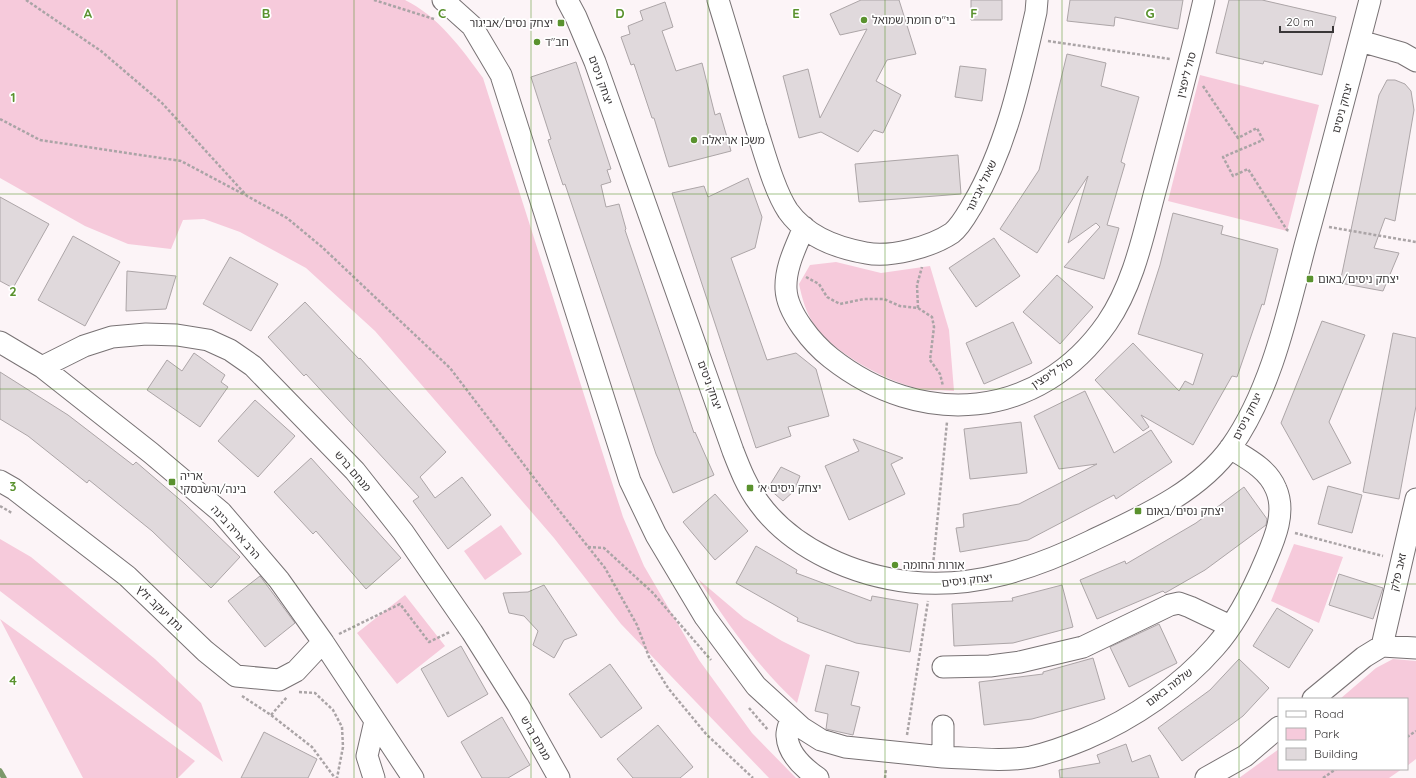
<svg xmlns="http://www.w3.org/2000/svg" width="1416" height="778" viewBox="0 0 1416 778" font-family="Quicksand,'Noto Sans Hebrew',sans-serif">
<style>
.green{fill:#f6cadb}
.lines{fill:none;stroke-linecap:round;stroke-linejoin:round}
.stream{stroke:#7c986a;stroke-width:5.5}
.building{fill:#e0d9dc;stroke:#aca5a7}
.minor-casing{stroke:#787274;stroke-width:23}
.path{stroke:#aaa4a6;stroke-width:2.5;stroke-dasharray:3 2;stroke-linecap:butt}
.minor{stroke:#fff;stroke-width:21}
.grid{fill:none;stroke:#5a922e;stroke-width:1;stroke-opacity:0.55}
.poi-dot{fill:#5a922e;stroke:#fff;stroke-width:1.5}
.labels{text-anchor:middle;dominant-baseline:central;stroke-width:3.5;stroke-linejoin:round;paint-order:stroke}
.poi-label{font-size:11px;fill:#3a3738;stroke:#fff;text-anchor:start}
.street-label{font-size:11px;fill:#3a3738;stroke:#fff}
.grid-label{font-size:13px;text-anchor:middle;font-weight:bold;fill:#5a922e;stroke:#fff;stroke-width:3.5;stroke-linejoin:round;paint-order:stroke}
</style>
<rect width="100%" height="100%" fill="#fcf4f7"/>
<!-- green -->
<path class="green" d="M0 0H405C438 16 462 49 483 78L623 517 644 566 699 660 752 733 796 778H769L621 624 554 538 375 331 306 268 240 232 204 219 183 220 171 249 128 244 85 226 0 178Z
M1200 75 1319 105 1287 231 1168 201Z
M836 262 881 273 930 266 949 330 954 391C943 390 931 391 920 389 886 381 837 355 816 327 806 314 802 298 799 284L810 265Z
M501 525 522 554 485 580 464 551Z
M0 539 31 557 155 659 201 703 223 762 0 591Z
M1294 544 1343 557 1319 623 1271 601Z
M698 579 744 618 782 641 810 655 797 703C756 665 729 625 698 579Z
M405 595 445 646 397 684 357 633Z
M0 619 195 761 178 778H83Z
M1393 659 1416 661V759L1407 766V699H1340L1376 668Z
M1279 749V769H1402L1389 778H1239Z"/>
<g class="lines">
<!-- stream -->
<path class="stream" d="M0 771 4 778"/>
</g>
<!-- building -->
<path class="building" d="M861 0H899L916 54 887 60 876 81 901 95 883 133 874 130 858 152 821 132 799 138 783 76 808 69 820 118 867 29 840 35 830 14Z
M971 0H1002V20H971Z
M1070 0H1183L1178 29 1115 17 1114 26 1067 21Z
M1229 0H1262L1336 17 1322 75 1264 61 1263 64 1216 53Z
M665 2 673 27 662 31 676 71 702 63 715 115 720 113 731 151 669 167 654 118H652L634 64 631 65 621 37 630 34 628 26 643 20 640 11Z
M1067 54 1106 63 1101 86 1139 97 1121 162 1125 164 1107 225 1119 228 1104 279 1064 267 1100 227 1096 223 1068 243 1088 176 1037 253 1000 229 1039 170Z
M576 62 611 169 607 170 611 182 601 185 606 207 619 204 626 229 625 230 694 433 695 432 714 475 673 493 656 454 565 184 563 185 548 140 551 139 531 77Z
M960 66 986 69 982 101 955 97Z
M1387 80H1395L1405 84 1411 91 1414 110 1395 221 1385 218 1374 248 1399 253 1383 291 1340 283 1379 95Z
M958 155 961 194 859 202 855 164Z
M748 178 762 217 755 248 731 258 767 360 796 353 816 369 829 416 788 427 791 436 756 448 672 193 704 186 708 197Z
M0 197 49 224 13 288 0 281Z
M1173 213 1223 226 1221 234 1278 249 1264 305 1262 304 1237 377 1232 376 1193 445 1141 415 1149 427 1143 431 1095 380 1133 343 1179 391 1185 381 1193 385 1203 354 1138 334 1160 265Z
M73 236 120 262 85 326 38 300Z
M994 238 1020 276 976 307 949 268Z
M230 257 278 284 251 331 203 304Z
M127 271 176 276 166 309 126 311Z
M1057 275 1093 307 1060 344 1023 312Z
M305 302 359 359 360 358 446 452 420 477 435 498 462 477 491 515 448 549 413 501 419 497 306 374 304 376 268 337Z
M1322 321 1365 335 1329 422 1351 463 1313 480 1281 423Z
M1013 322 1032 363 984 384 966 343Z
M1393 333 1416 338V406L1399 499 1363 492Z
M194 353 225 375 221 382 228 387 200 427 147 390 167 360 182 371Z
M0 372 68 415 133 465 136 462 185 504 240 557 211 588 152 531 89 480 87 483 28 436 0 419Z
M1085 391 1114 453 1151 430 1172 462 1116 499 1114 495 1028 540 960 552 956 528 964 527 963 514 1019 504 1097 464 1059 469 1034 416Z
M255 400 295 436 258 477 218 441Z
M1021 422 1027 473 970 479 964 429Z
M853 439 903 458 891 464 905 494 849 520 825 466 859 451Z
M311 458 401 558 366 589 316 531 313 534 274 492Z
M781 467 800 476 794 491 783 501 768 488Z
M1328 486 1362 495 1352 533 1318 524Z
M1244 487 1267 519 1266 525 1205 570 1165 593 1163 591 1097 619 1080 580 1125 561 1126 564 1196 523Z
M715 494 748 531 715 560 683 522Z
M756 546 797 570 796 573 871 601 872 596 918 604 910 652 856 643 797 621 798 618 736 583Z
M1339 574 1383 588 1373 619 1329 605Z
M260 576 295 623 265 647 228 601Z
M544 585 577 635 564 640 554 658 533 645 538 631 524 616 509 613 503 593 528 592Z
M1062 585 1073 627 1013 643 954 646 952 604 1013 601 1012 598Z
M1277 608 1313 630 1289 668 1253 646Z
M1159 624 1177 663 1129 687 1110 647Z
M461 646 488 694 448 717 421 669Z
M1093 658 1105 699 1032 719 984 725 979 682 1043 674V672Z
M1239 659 1269 688 1243 716 1182 761 1158 728 1210 690Z
M610 664 642 708 601 738 569 694Z
M826 665 859 672 851 705 860 707 853 735 826 729 828 714 815 711Z
M502 717 530 765 508 778H482L461 742Z
M658 725 693 767 680 778H633L617 759Z
M264 732 317 759 308 778H241Z
M1126 744 1132 762 1150 755 1159 778H1060L1059 770 1100 763 1097 755Z"/>
<g class="lines">
<defs>
<path id="minor" d="M443 0 472 26 501 75 630 481 656 535 705 617 756 686 802 728 821 740 845 747 943 757
M567 0 576 17 595 62 733 451C740 469 747 487 759 503 793 550 856 576 911 582 974 589 1035 568 1091 541 1141 517 1198 493 1231 447 1272 389 1288 310 1306 242 1328 162 1349 81 1370 0
M718 0C731 42 743 84 756 127 764 151 774 190 788 211 806 236 837 248 866 253 890 258 931 247 952 233 961 226 967 214 973 204 1007 146 1021 78 1036 12L1037 0
M1360 41 1402 53 1416 61
M804 227C796 247 785 267 786 289 787 313 813 344 831 358 921 429 1039 421 1107 323 1135 282 1144 231 1157 184 1173 123 1190 62 1204 0
M0 342 42 367 151 453 221 512 279 580 323 642 413 778
M42 367 84 346 112 337 146 334 177 335 208 340 230 350 253 366 355 471 403 532 472 632 518 705 559 778
M0 481 14 489 127 576 205 651 236 676 279 680 296 671 323 642
M1382 646 1416 499
M943 667 990 666 1020 662 1083 647 1170 605 1179 603 1190 607 1230 626
M1313 699 1364 657 1382 646 1416 648
M791 718C790 723 786 731 787 736 788 754 805 769 818 778
M943 726V757C972 758 1003 762 1031 757 1049 753 1068 746 1085 739 1133 719 1181 686 1215 647 1237 622 1253 590 1266 559 1275 538 1286 512 1276 489 1268 469 1248 459 1230 448
M374 778 367 756 375 721
M1206 778 1245 756 1279 727"/>
</defs>
<!-- minor casing -->
<use href="#minor" class="minor-casing"/>
<!-- path -->
<path class="path" d="M26 0 101 51 162 103 247 196 287 218 322 247 450 368 554 504 605 568 637 625 649 657 668 688 706 734 753 778
M374 0 434 19
M1048 41 1170 59
M1203 86 1238 138 1257 128 1263 140 1223 157 1233 176 1248 169 1287 230 1290 231
M0 119 40 140 181 161 245 195
M1329 227 1416 242
M806 277 819 284 827 297 840 304 864 299H884L900 306 918 308 932 317 934 327 930 360 940 374 943 386
M918 308 917 285 922 267
M0 506 12 513
M1295 533 1383 556
M588 547 604 548 653 593 711 660
M933 565 947 422
M339 634 400 604 429 642 450 632
M299 692 315 693 333 710 342 727 343 747 337 778
M242 696 271 715 312 747 335 778
M749 708 768 730
M271 715 287 697
M907 735 928 601
M1407 737 1416 731
M885 778 886 769
M1323 778 1336 769"/>
<!-- minor -->
<use href="#minor" class="minor"/>
</g>
<!-- grid -->
<path class="grid" d="M177 0V778M354 0V778M531 0V778M708 0V778M885 0V778M1062 0V778M1239 0V778M0 194H1416M0 389H1416M0 584H1416"/>
<!-- markers -->
<g class="poi-dot">
<circle cx="864" cy="20" r="4"/>
<rect x="557" y="19" width="8" height="8" rx="2"/>
<circle cx="537" cy="42" r="4"/>
<circle cx="694" cy="140" r="4"/>
<rect x="1306" y="275" width="8" height="8" rx="2"/>
<rect x="168" y="478" width="8" height="8" rx="2"/>
<rect x="746" y="484" width="8" height="8" rx="2"/>
<rect x="1134" y="507" width="8" height="8" rx="2"/>
<circle cx="895" cy="565" r="4"/>
</g>
<g class="labels">
<!-- poi labels -->
<g class="poi-label">
<text x="872" y="20">בי"ס חומת שמואל</text>
<text x="553" y="23" text-anchor="end">יצחק נסים/אביגור</text>
<text x="545" y="42">חב"ד</text>
<text x="702" y="140">משכן אריאלה</text>
<text x="1318" y="279">יצחק ניסים/באום</text>
<text x="180" y="476">אריה<tspan x="180" dy="13">בינה/ורשבסקי</tspan></text>
<text x="758" y="488">יצחק ניסים א׳</text>
<text x="1146" y="511">יצחק נסים/באום</text>
<text x="903" y="565">אורות החומה</text>
</g>
<!-- street labels -->
<g class="street-label">
<text transform="translate(1186 75) rotate(-75)">סול ליפצין</text>
<text transform="translate(601 80) rotate(70)">יצחק ניסים</text>
<text transform="translate(1342 108) rotate(-75)">יצחק ניסים</text>
<text transform="translate(981 186) rotate(-64)">שאול אביגור</text>
<text transform="translate(1052 373) rotate(-33)">סול ליפצין</text>
<text transform="translate(710 385) rotate(70)">יצחק ניסים</text>
<text transform="translate(1247 416) rotate(-63)">יצחק ניסים</text>
<text transform="translate(353 471) rotate(49)">מנחם ברש</text>
<text transform="translate(236 532) rotate(48)">הרב אריה בינה</text>
<text transform="translate(1398 572) rotate(-77)">זאב פלק</text>
<text transform="translate(967 580) rotate(-7)">יצחק ניסים</text>
<text transform="translate(160 608) rotate(44)">נתן יעקב זלץ</text>
<text transform="translate(1169 687) rotate(-37)">שלמה באום</text>
<text transform="translate(536 738) rotate(60)">מנחם ברש</text>
</g>
</g>
<g class="grid-label">
<text x="88" y="18">A</text>
<text x="266" y="18">B</text>
<text x="442" y="18">C</text>
<text x="620" y="18">D</text>
<text x="796" y="18">E</text>
<text x="974" y="18">F</text>
<text x="1150" y="18">G</text>
<text x="13" y="102">1</text>
<text x="13" y="296">2</text>
<text x="13" y="491">3</text>
<text x="13" y="685">4</text>
</g>
<!-- legend -->
<rect x="1278" y="698" width="130" height="72" fill="#ffffff" stroke="#b0afaf"/>
<rect x="1286" y="711" width="20" height="6" fill="#ffffff" stroke="#b0afaf"/>
<text x="1314" y="718" font-size="12" fill="#3a3738">Road</text>
<rect x="1286" y="728" width="20" height="12" fill="#f6cadb" stroke="#b0afaf"/>
<text x="1314" y="738" font-size="12" fill="#3a3738">Park</text>
<rect x="1286" y="748" width="20" height="12" fill="#e0d9dc" stroke="#b0afaf"/>
<text x="1314" y="758" font-size="12" fill="#3a3738">Building</text>
<!-- scale -->
<path d="M1280 26v6h53v-6" fill="none" stroke="#3a3738" stroke-width="2"/>
<text x="1286" y="26" font-size="12" fill="#3a3738" stroke="#ffffff" stroke-width="3" paint-order="stroke">20 m</text>
</svg>
